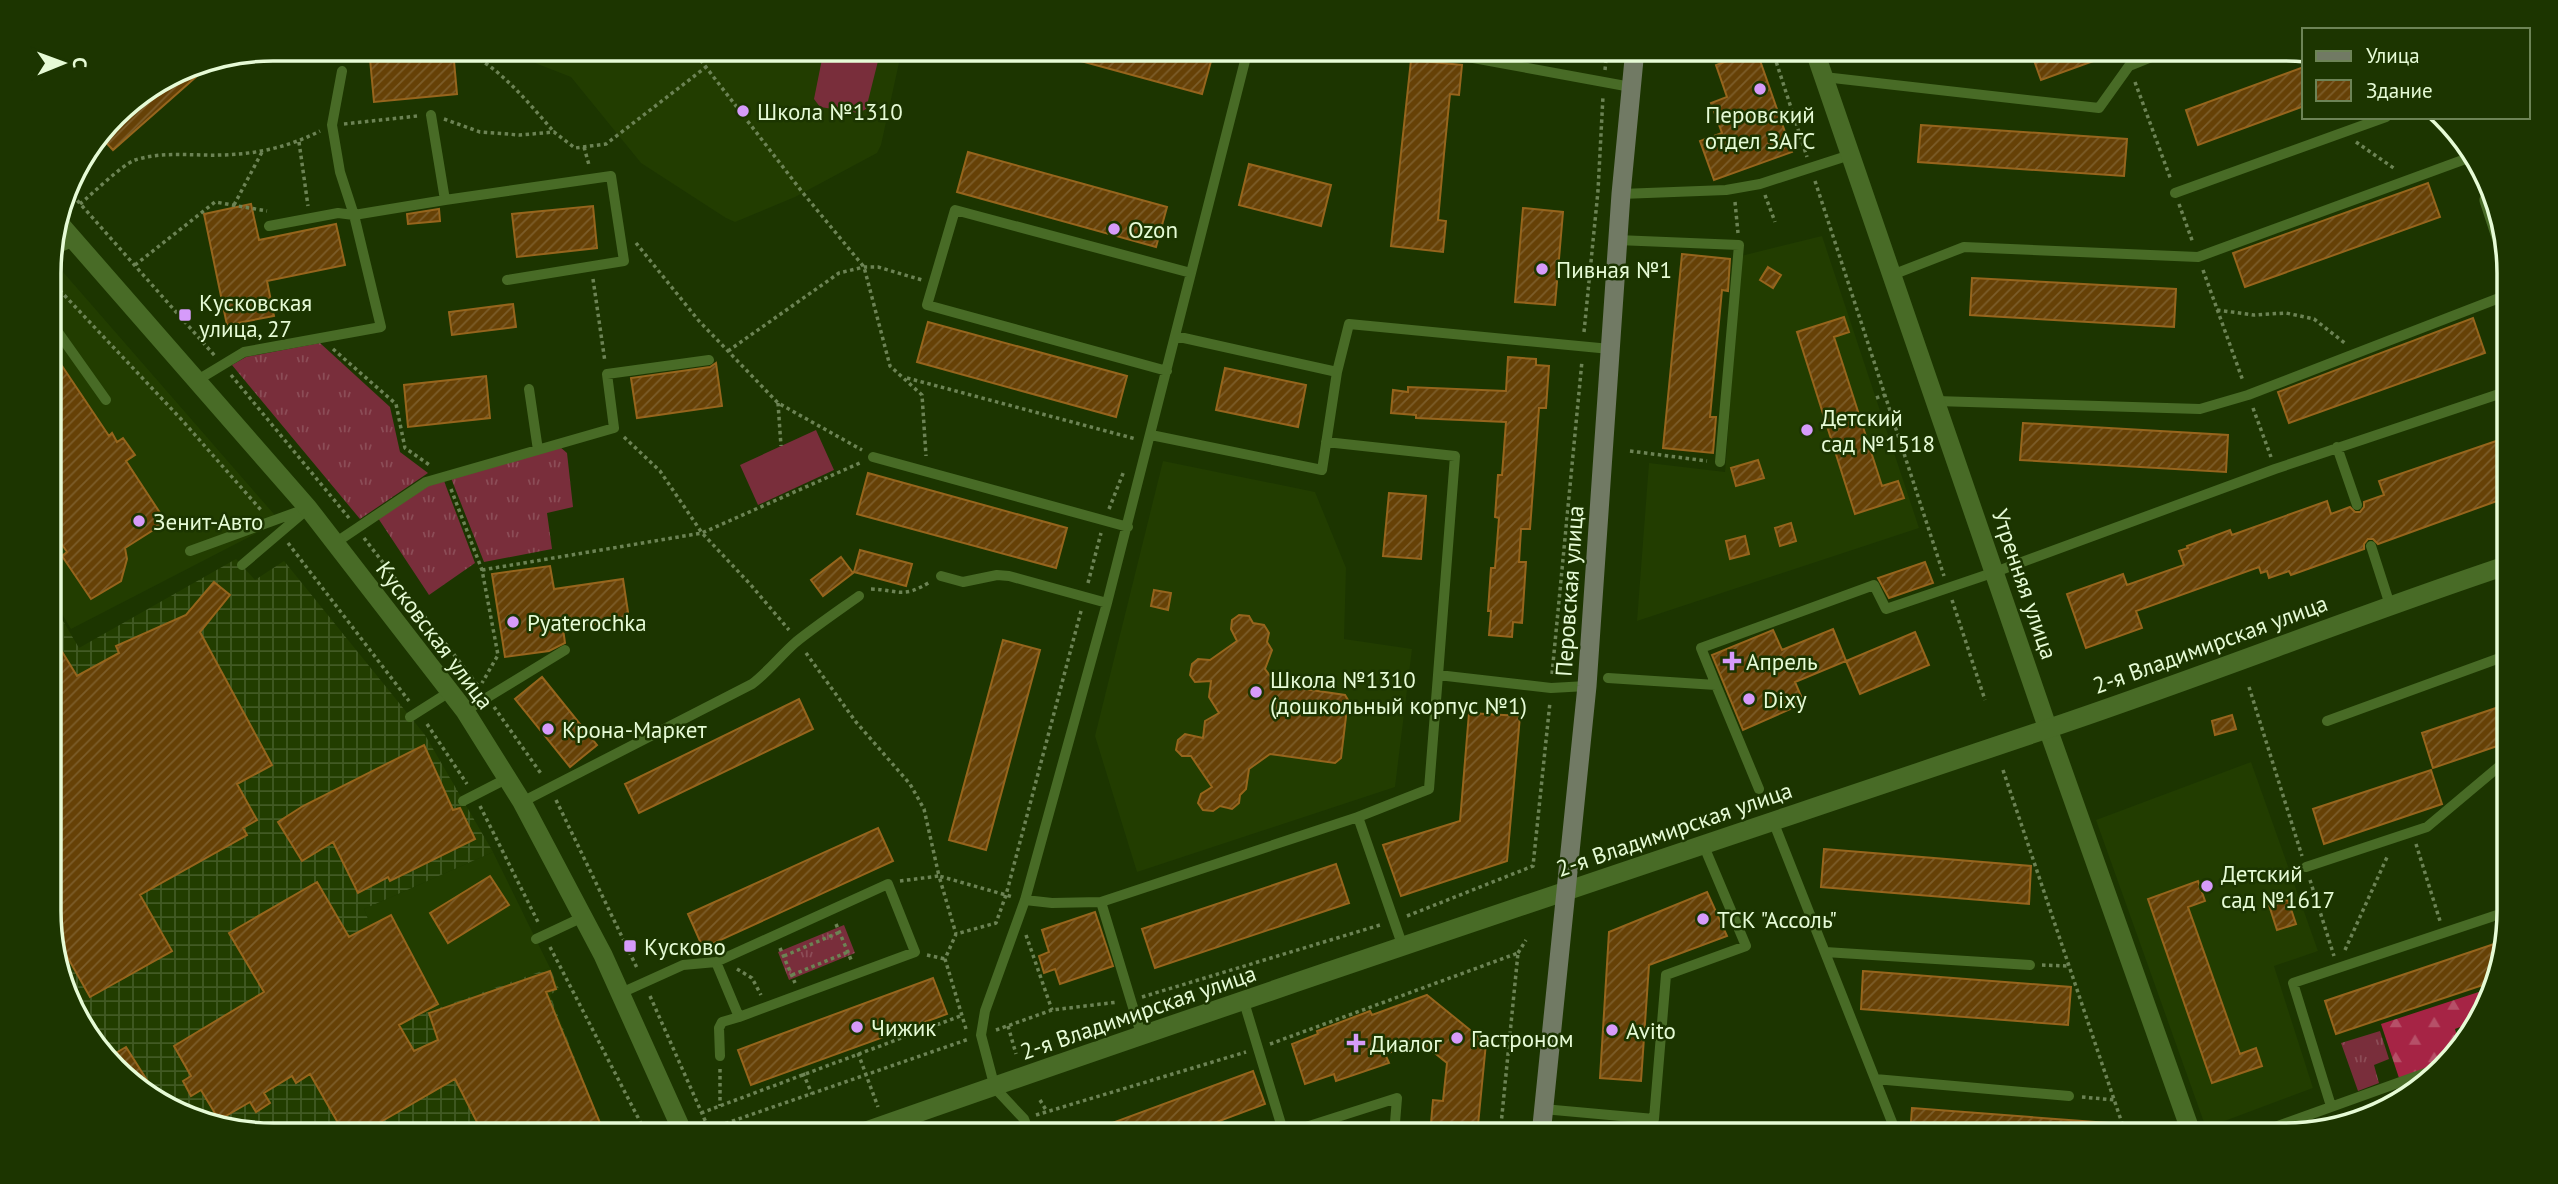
<svg xmlns="http://www.w3.org/2000/svg" width="2558" height="1184" viewBox="0 0 2558 1184" font-family="'PT Sans',sans-serif">
<style>
.built{fill:#223d00}
.industrial{fill:url(#industrial-grid)}
.grass{fill:url(#grass-tufts)}
.forest{fill:url(#forest-firs)}
.pitch{fill:#792e3b}
.building{fill:url(#building-hatch);stroke:#96651d;stroke-width:2}
.lines{fill:none;stroke-linecap:round;stroke-linejoin:round}
.path{stroke:#6c8354;stroke-width:3.5;stroke-dasharray:3.5 3.5;stroke-linecap:butt}
.service{stroke:#486b26;stroke-width:10}
.minor{stroke:#486b26;stroke-width:19}
.tertiary{stroke:#486b26;stroke-width:19}
.secondary{stroke:#717a64;stroke-width:19}
.poi-dot{fill:#d69bfa;stroke:#1c3500;stroke-width:2.5}
.labels{text-anchor:middle;dominant-baseline:central;stroke-width:5;stroke-linejoin:round;paint-order:stroke}
.poi-label{font-size:23px;fill:#e6fbd6;stroke:#1c3500;text-anchor:start}
.street-label{font-size:23px;fill:#e6fbd6;stroke:#1c3500}
.rim{fill:none;stroke:#e6fbd6;stroke-width:3.5}
</style>
<defs>
<pattern id="industrial-grid" width="8" height="8" patternUnits="userSpaceOnUse" patternTransform="scale(1.75)"><rect width="8" height="8" fill="#223d00"/><path d="M0 4h8M4 0v8" fill="none" stroke="#425a24"/></pattern>
<pattern id="grass-tufts" width="24" height="20" patternUnits="userSpaceOnUse" patternTransform="scale(1.75)"><rect width="24" height="20" fill="#792e3b"/><path d="M3 7l-1-3M5 7V3M7 7l1-3M15 17l-1-3M17 17v-4M19 17l1-3" fill="none" stroke="#8c4d57"/></pattern>
<pattern id="forest-firs" width="22" height="20" patternUnits="userSpaceOnUse" patternTransform="scale(1.75)"><rect width="22" height="20" fill="#a62445"/><path d="M5 1l3.5 6h-7zM16 11l3.5 6h-7z" fill="#b65068"/></pattern>
<pattern id="building-hatch" width="6" height="6" patternUnits="userSpaceOnUse" patternTransform="scale(1.75)"><rect width="6" height="6" fill="#664106"/><path d="M-1 1l2-2M0 6l6-6M5 7l2-2" fill="none" stroke="#7c5d2a"/></pattern>
</defs>
<rect width="100%" height="100%" fill="#1c3500"/>
<!-- built -->
<path class="built" d="M499 49H902L881 145 877 153 795 197 735 222 726 218 641 163 571 77Z
M1822 236 1919 528 1637 621 1649 463 1725 472 1741 256Z
M50 257 280 521 71 629 50 594Z
M1163 461 1315 492 1346 568 1344 639 1412 649 1395 787 1137 872 1095 736Z
M2251 762 2318 951 2274 966 2313 1088 2206 1128 2096 820Z
M493 852 550 968 409 1019 364 909Z"/>
<!-- industrial -->
<path class="industrial" d="M236 559 255 580 284 561 425 735 493 852 364 909 408 1019 550 968 559 989 550 995 605 1135H274L187 1118 95 1047 51 940 50 599 79 648Z"/>
<!-- grass -->
<path class="grass" d="M320 343 390 407 400 452 428 473 360 519 232 365 246 357Z
M560 447 567 453 573 507 547 513 552 549 484 562 451 478Z
M444 481 475 563 429 595 378 518 428 486Z
M844 925 855 953 789 980 778 952Z
M2380 1031 2389 1059 2374 1065 2379 1083 2358 1091 2341 1043Z"/>
<!-- forest -->
<path class="forest" d="M2494 987C2489 1012 2478 1021 2455 1029L2460 1047 2450 1061 2399 1078 2381 1024Z"/>
<!-- pitch -->
<path class="pitch" d="M824 49H881L866 109 859 113 820 107 814 99Z
M816 430 834 470 758 505 740 465Z"/>
<!-- building -->
<path class="building" d="M1056 49H1195L1213 54 1202 94 1055 54Z
M1729 49H1756L1792 152 1714 180 1700 141 1722 133 1711 103 1727 97 1716 65 1733 59Z
M2030 49H2121V51L2041 80Z
M453 50 457 94 374 102 370 59Z
M1411 60 1462 65 1459 95 1450 94 1444 154 1438 220 1446 221 1443 252 1391 246Z
M214 61 113 150 101 137 125 105 188 66Z
M2304 67V106L2198 145 2186 110Z
M1921 125 2127 139 2124 176 1918 162Z
M968 152 1167 207 1156 247 957 192Z
M1249 164 1331 185 1321 226 1239 205Z
M2428 183 2440 217 2245 287 2233 253Z
M251 204 259 240 336 224 345 265 267 281 274 316 227 325 204 214Z
M593 206 597 248 517 257 512 214Z
M1523 208 1563 212 1555 305 1515 302Z
M439 209 440 221 408 224 407 214Z
M1682 254 1730 259 1728 291 1722 290 1710 417H1716L1713 453 1663 448Z
M1768 267 1781 275 1773 288 1760 280Z
M1972 278 2176 289 2174 327 1970 315Z
M513 304 516 327 452 335 449 312Z
M1844 317 1849 332 1834 337 1882 486 1898 481 1904 498 1855 514 1797 332Z
M2473 318 2485 353 2289 423 2278 392Z
M928 322 1127 376 1116 417 917 362Z
M50 348 109 436 112 433 117 442 123 438 135 455 126 461 166 522 125 548 127 559 121 581 91 599 62 556 67 552 50 527Z
M1508 357 1536 359V365L1549 366 1546 408H1539L1530 529H1521L1519 562H1526L1522 623 1513 622 1512 637 1489 635 1491 611H1488L1491 568H1495L1499 518 1495 517 1498 475H1502L1506 422 1416 418V415L1391 413 1393 390 1408 392V387L1506 391Z
M716 363 722 406 637 418 631 378 710 367Z
M1225 368 1306 385 1298 427 1216 410Z
M486 376 490 418 408 427 404 385Z
M2023 423 2228 435 2226 472 2020 460Z
M2508 437V497L2378 544 2373 539H2368L2364 544V549L2291 575 2289 571 2269 578 2267 571 2261 573 2259 567 2136 611 2142 628 2086 648 2067 594 2123 574 2127 585 2184 565 2179 551 2188 548 2187 546 2230 530 2232 535 2327 501 2331 514 2350 507 2355 512H2360L2364 507V502L2384 495 2379 481Z
M1758 460 1764 478 1736 486 1731 468Z
M868 473 1067 528 1056 568 857 514Z
M1389 493 1426 496 1421 559 1383 556Z
M1791 523 1796 541 1780 546 1775 528Z
M1745 536 1749 554 1730 559 1726 541Z
M860 550 912 564 906 586 854 572Z
M841 557 853 573 823 596 811 580Z
M1925 562 1933 583 1889 598 1878 578Z
M550 566 554 589 623 579 629 619 563 629 565 643 549 651 505 657 492 574Z
M214 582 230 595 200 632 272 765 237 784 257 820 243 828 247 835 140 895 172 951 90 997 51 928V903L61 897 51 879 50 632 77 676 119 653 116 646 186 615Z
M1154 590 1171 593 1168 610 1151 606Z
M1239 615 1249 616 1253 623 1264 625 1269 633 1267 642 1272 650 1265 669 1277 685 1345 695 1348 700 1341 758 1335 763 1270 754 1249 769 1246 789 1240 795 1239 803 1232 809 1220 806 1213 811 1203 810 1198 803 1201 794 1212 787 1191 756H1182L1176 750 1178 740 1185 734 1203 738 1205 721 1219 713 1209 697 1211 681 1195 682 1190 675 1192 664 1198 659 1210 660 1237 641 1231 629 1232 620Z
M1833 629 1846 661 1795 682 1804 703 1743 730 1712 655 1773 630 1782 650Z
M1915 632 1929 665 1860 694 1846 661Z
M1003 640 1040 650 986 850 949 840Z
M542 677 597 745 570 767 515 699Z
M799 699 813 729 639 813 625 784Z
M2508 704 2509 742 2433 768 2422 733Z
M1469 713 1520 716 1507 861 1401 896 1383 845 1460 821Z
M2232 715 2236 729 2215 735 2212 721Z
M424 745 453 810 460 808 475 839 390 881 388 877 358 893 333 842 302 861 278 822 303 806Z
M2431 770 2442 804 2324 844 2313 809Z
M878 828 893 861 703 948 688 914Z
M1824 849 2031 866 2029 904 1821 887Z
M1336 864 1349 903 1155 968 1142 929Z
M490 876 509 905 448 943 430 913Z
M2198 881 2205 901 2188 907 2240 1054 2256 1048 2262 1066 2212 1083 2148 899Z
M317 882 349 937 391 915 438 1004 399 1025 414 1051 438 1040 429 1013 550 971 556 989 546 992 605 1135H456L478 1124 455 1079 358 1135H345L310 1074 296 1083 292 1076 264 1093 270 1103 256 1112 250 1102 219 1120 201 1090 191 1096 183 1081 191 1076 174 1046 264 992 229 933Z
M1707 892 1727 936 1649 965 1641 1081 1600 1078 1609 932Z
M2288 900 2296 924 2277 930 2269 905Z
M1095 912 1113 966 1060 984 1055 969 1044 973 1039 956 1049 952 1042 930Z
M2503 941 2495 981 2336 1034 2325 1001Z
M1863 971 2071 987 2068 1025 1861 1009Z
M933 978 947 1014 751 1085 738 1050Z
M1427 995 1486 1043 1477 1135H1430L1433 1100 1443 1101 1447 1063 1421 1042 1385 1054 1389 1063 1336 1081 1334 1074 1305 1084 1292 1044 1318 1034 1317 1031 1370 1011 1372 1015Z
M126 1047 152 1088 151 1090 109 1057Z
M1253 1071 1265 1104 1182 1135H1116L1112 1123Z
M1912 1108 2108 1123 2107 1135H1910Z"/>
<g class="lines">
<!-- path -->
<path class="path" d="M461 49C499 66 527 101 554 132
M692 49 803 193 864 267 890 366 922 395 926 456
M1772 49 1807 157
M351 61 361 49
M1605 70 1607 49
M2135 82 2171 180
M444 119 480 132 520 135 554 132 575 148 606 144 706 67
M344 124 417 116
M299 142 308 206
M2356 142 2395 169
M584 147 589 165
M1815 181 1944 576
M68 190 215 356
M1765 195 1775 222
M1735 202 1738 233
M80 204C92 194 123 164 135 160 163 151 193 156 222 155 257 154 289 147 320 131
M2179 204 2193 243
M234 205 262 152
M636 243 699 321 778 403 862 450
M135 265 215 202 267 211
M2203 270 2243 381
M593 279 605 362
M50 280 181 419 261 510
M2217 310 2254 315 2286 313 2314 319 2346 344
M1584 332 1598 191 1603 96
M333 349 396 404 405 448 431 466
M728 351 839 273 864 267H878L922 280
M231 375 349 518
M907 378 1136 439
M1876 398 1885 395
M778 403 781 446
M2253 408 2271 457
M624 437 660 471 702 533 750 584 789 630
M1630 451 1707 461
M451 489 482 570 498 655 482 683
M1109 509 1124 471
M364 538 479 687
M288 543 409 701
M482 570 702 533 862 462
M1088 583 1101 533
M871 589C900 590 902 599 930 582
M1952 600 1985 700
M806 653 856 722 910 784 924 809 939 876 1013 897
M1552 674 1582 361
M2249 687 2302 856
M494 707 542 775
M427 724 467 784
M2003 770 2126 1135
M556 800 638 970
M480 806 539 924
M2416 844 2440 921
M2310 880 2334 956
M900 881 939 876 956 934
M1407 916 1533 866 1550 702
M836 924 852 962
M1026 935 1052 1010
M550 947 647 1135
M780 948 795 983
M2345 950 2388 855
M1518 953 1526 940
M927 955 945 959
M784 956 840 932
M2042 965 2069 966
M737 969 752 978 761 995
M792 975 848 952
M650 996 708 1127 724 1124 969 1039
M1142 997 1380 925
M1008 1026 1016 1054
M966 1029 945 959 956 934 996 923 1006 895 1081 611
M996 1030 1052 1010 1118 1002
M1270 1044 1518 953 1500 1135
M858 1053 878 1107
M720 1069V1106
M803 1073 812 1094
M2082 1097 2115 1100
M1040 1100 1046 1110
M701 1113 963 1015
M1036 1115 1246 1052
M979 1135 1009 1125"/>
<!-- service -->
<path class="service" d="M1424 49 1631 87
M1824 77 2099 108 2129 66 2171 49
M2175 193 2386 117
M1621 194 1726 190 1760 184 1850 155
M445 200 611 176 624 261 507 280
M269 226 338 213 354 215 340 172 332 125 342 71
M1617 240 1739 245 1720 462
M51 251 75 241
M1892 275 1964 247 2198 257 2471 157
M50 321 106 400
M1167 371 927 305 955 210 1191 273
M1337 372 1349 324 1610 349
M196 381 244 352 381 327 354 215 445 200 431 115
M529 389 538 450
M1936 401 2200 409 2248 395 2507 295
M1151 435 1322 470 1337 372 1175 336
M1326 442 1455 456 1438 675 1551 688 1587 686
M2337 447 2357 505
M873 457 1128 527
M335 543 426 482 614 428 607 374 709 360
M2371 546 2390 605
M190 551 308 508
M242 565 303 513
M941 576 963 582 997 575 1009 576 1107 603
M1608 678 1716 685 1759 789
M1716 685 1701 648 1874 585 1886 609 1995 572 2275 469 2508 391
M465 711 565 650
M410 717 451 691
M2327 721 2508 655
M463 801 506 779
M522 802 752 684C768 672 780 656 796 642 816 626 838 611 859 596
M1773 821 1875 1079 2069 1096
M2306 867 2427 827 2508 759
M1025 900 1052 903 1101 902 1358 817
M1101 902 1142 1037
M536 939 583 917
M1403 947 1358 817 1429 789 1438 675
M1825 952 2030 965
M621 993 683 965 716 962 888 884 915 952 739 1017 716 962
M1244 1002 1284 1134 1397 1098 1394 1135
M720 1056 719 1028 722 1022 739 1017
M1875 1079 1897 1135
M2331 1106 2293 983 2509 911
M1543 1109 1654 1119 1666 975 1746 946 1703 844
M1030 1135 1024 1119 995 1088 981 1035 985 1011 1025 900 1107 603 1248 49
M2253 1135 2445 1066"/>
<!-- minor -->
<path class="minor" d="M1814 49 2048 729 2192 1135
M2489 200 2507 255"/>
<!-- tertiary -->
<path class="tertiary" d="M59 223 308 508 465 711 522 802 603 955 684 1135
M855 1135C1250 996 1647 864 2044 730 2200 678 2352 617 2508 565"/>
<!-- secondary -->
<path class="secondary" d="M1541 1135 1587 686 1621 194 1635 49"/>
</g>
<!-- markers -->
<g class="poi-dot">
<circle cx="1760" cy="89" r="7"/>
<circle cx="743" cy="111" r="7"/>
<circle cx="1114" cy="229" r="7"/>
<circle cx="1542" cy="269" r="7"/>
<rect x="178" y="308" width="14" height="14" rx="3.5"/>
<circle cx="1807" cy="430" r="7"/>
<circle cx="139" cy="521" r="7"/>
<circle cx="513" cy="622" r="7"/>
<path d="M1728.5 650.5h7v7h7v7h-7v7h-7v-7h-7v-7h7z"/>
<circle cx="1256" cy="692" r="7"/>
<circle cx="1749" cy="699" r="7"/>
<circle cx="548" cy="729" r="7"/>
<circle cx="2207" cy="886" r="7"/>
<circle cx="1703" cy="919" r="7"/>
<rect x="623" y="939" width="14" height="14" rx="3.5"/>
<circle cx="857" cy="1027" r="7"/>
<circle cx="1612" cy="1030" r="7"/>
<circle cx="1457" cy="1038" r="7"/>
<path d="M1352.5 1032.5h7v7h7v7h-7v7h-7v-7h-7v-7h7z"/>
</g>
<g class="labels">
<!-- poi labels -->
<g class="poi-label">
<text x="757" y="111">Школа №1310</text>
<text x="1760" y="114" text-anchor="middle">Перовский<tspan x="1760" dy="26">отдел ЗАГС</tspan></text>
<text x="1128" y="229">Ozon</text>
<text x="1556" y="269">Пивная №1</text>
<text x="199" y="302">Кусковская<tspan x="199" dy="26">улица, 27</tspan></text>
<text x="1821" y="417">Детский<tspan x="1821" dy="26">сад №1518</tspan></text>
<text x="153" y="521">Зенит-Авто</text>
<text x="527" y="622">Pyaterochka</text>
<text x="1746" y="661">Апрель</text>
<text x="1270" y="679">Школа №1310<tspan x="1270" dy="26">(дошкольный корпус №1)</tspan></text>
<text x="1763" y="699">Dixy</text>
<text x="562" y="729">Крона-Маркет</text>
<text x="2221" y="873">Детский<tspan x="2221" dy="26">сад №1617</tspan></text>
<text x="1717" y="919">ТСК "Ассоль"</text>
<text x="644" y="946">Кусково</text>
<text x="871" y="1027">Чижик</text>
<text x="1626" y="1030">Avito</text>
<text x="1471" y="1038">Гастроном</text>
<text x="1370" y="1043">Диалог</text>
</g>
<!-- street labels -->
<g class="street-label">
<text transform="translate(2025 584) rotate(71)">Утренняя улица</text>
<text transform="translate(1569 591) rotate(-86)">Перовская улица</text>
<text transform="translate(435 635) rotate(53)">Кусковская улица</text>
<text transform="translate(2210 644) rotate(-20)">2-я Владимирская улица</text>
<text transform="translate(1674 829) rotate(-19)">2-я Владимирская улица</text>
<text transform="translate(1138 1012) rotate(-19)">2-я Владимирская улица</text>
</g>
</g>
<!-- crop -->
<path d="M0 0H2558V1184H0ZM273 61H2285A212 212 0 0 1 2497 273V911A212 212 0 0 1 2285 1123H273A212 212 0 0 1 61 911V273A212 212 0 0 1 273 61Z" fill="#1c3500" fill-rule="evenodd"/>
<path class="rim" d="M273 61H2285A212 212 0 0 1 2497 273V911A212 212 0 0 1 2285 1123H273A212 212 0 0 1 61 911V273A212 212 0 0 1 273 61Z"/>
<!-- legend -->
<rect x="2302" y="28" width="228" height="91" fill="#1c3500" stroke="#6d8456" stroke-width="2"/>
<rect x="2316" y="51" width="35" height="10" fill="#717a64" stroke="#6d8456" stroke-width="2"/>
<text x="2366" y="63" font-size="21" fill="#e6fbd6">Улица</text>
<rect x="2316" y="80" width="35" height="21" fill="url(#building-hatch)" stroke="#6d8456" stroke-width="2"/>
<text x="2366" y="98" font-size="21" fill="#e6fbd6">Здание</text>
<!-- north arrow -->
<g transform="translate(63 63) rotate(89)" stroke="#1c3500" stroke-width="5" paint-order="stroke">
<path d="M0-5L12 26L0 18L-12 26Z" fill="#e6fbd6"/>
<text y="-10" font-size="19" font-weight="bold" text-anchor="middle" fill="#e6fbd6">С</text>
</g>
</svg>
